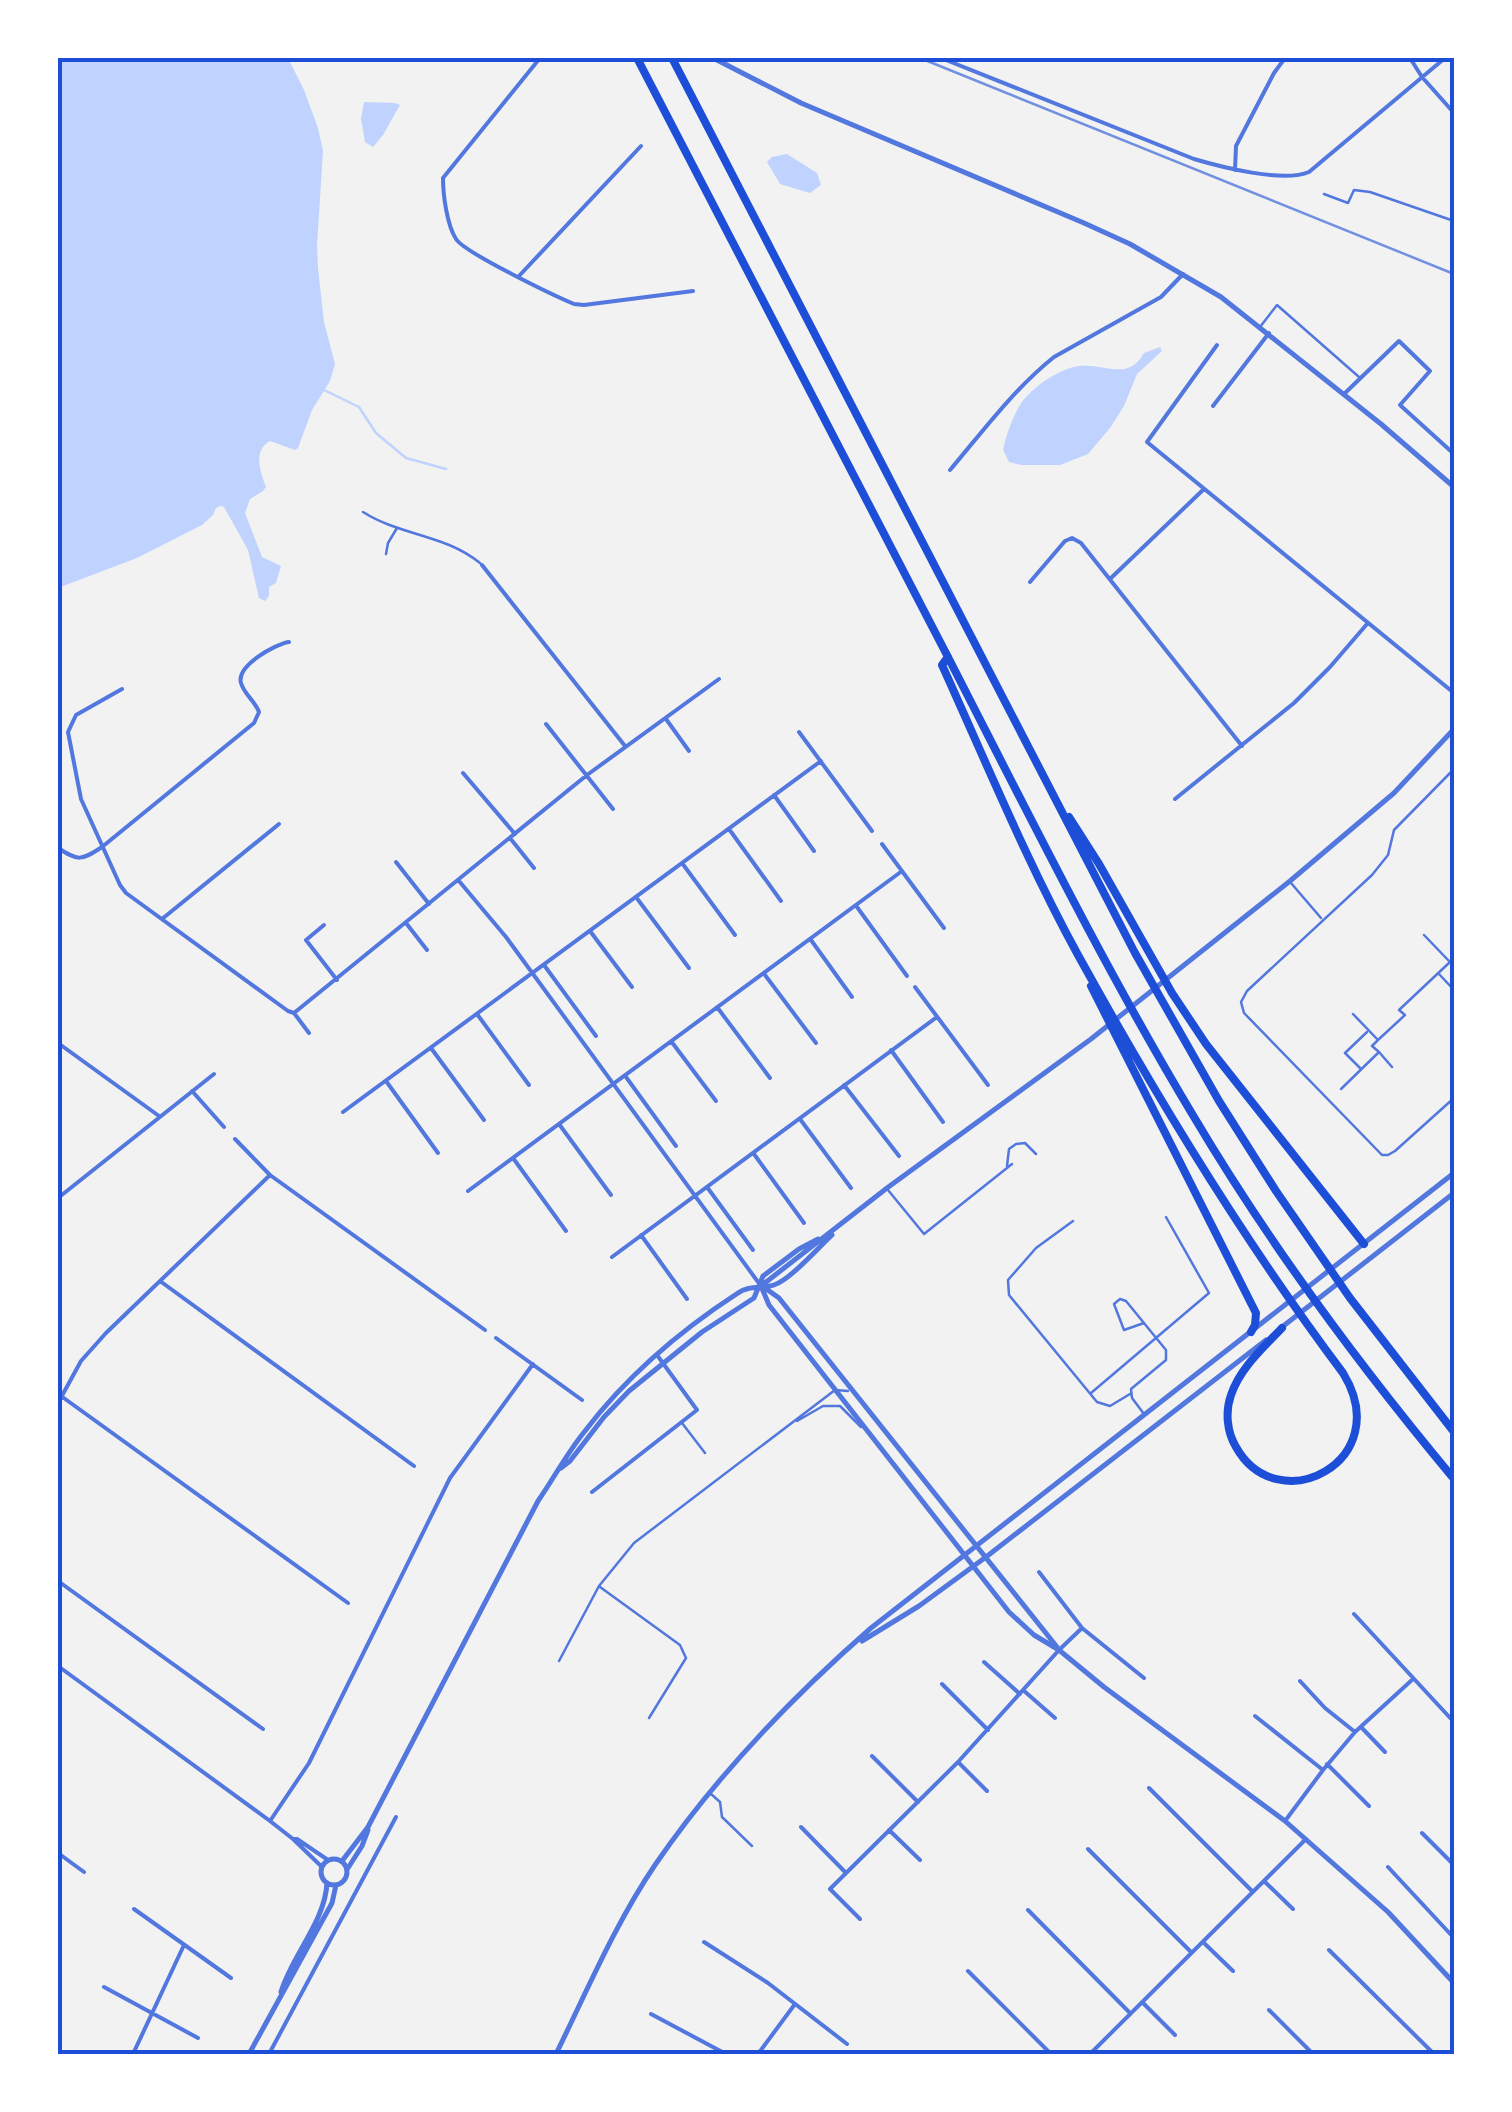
<svg xmlns="http://www.w3.org/2000/svg" width="1512" height="2112" viewBox="0 0 1512 2112" font-family="'PT Sans',sans-serif">
<style>
.water{fill:#bfd3fe}
.lines{fill:none;stroke-linecap:round;stroke-linejoin:round}
.stream{stroke:#bfd3fe;stroke-width:2.5}
.service{stroke:#5277de;stroke-width:2.5}
.pedestrian{stroke:#5277de;stroke-width:2.5}
.minor{stroke:#5277de;stroke-width:4}
.tertiary{stroke:#5277de;stroke-width:5}
.motorway{stroke:#1d4ed8;stroke-width:8}
.tram{stroke:#7290e2;stroke-width:2.5}
.neatline{fill:none;stroke:#1d4ed8;stroke-width:4}
</style>
<rect width="100%" height="100%" fill="#f2f2f2"/>
<!-- water -->
<path class="water" d="M58 58H288L304 90 318 128 323 151 317 246 318 268 324 322 335 364 330 381 312 410 298 448 295 450 270 441C253 450 260 472 266 487L263 491 250 499 245 513 262 557 281 566 276 583 269 587V596L265 601 259 598 248 550 224 507 221 506 216 508 213 515 202 525 137 558 58 588Z
M364 102 395 103 400 105 383 135 373 147 365 142 361 119Z
M787 154 817 173 821 185 810 193 780 184 767 162 772 157Z
M1160 347 1162 351 1137 374 1124 406 1110 428 1088 454 1060 465H1021L1009 462 1003 450C1006 436 1012 418 1020 405 1031 388 1058 369 1079 366 1105 363 1128 382 1144 353Z"/>
<g class="lines">
<!-- stream -->
<path class="stream" d="M324 390 359 407 376 433 406 458 446 469"/>
<!-- service -->
<path class="service" d="M1324 194 1348 203 1354 190 1370 192 1454 221
M1260 327 1277 305 1359 377
M363 512C401 536 444 534 480 563
M386 554 388 543 397 528
M1454 769 1394 830 1388 855 1372 875 1247 991 1241 1002 1244 1013 1382 1155H1388L1395 1151 1454 1098
M1291 883 1321 918
M1007 1166 1009 1149 1016 1144 1025 1143 1036 1154
M888 1190 924 1234 1012 1164
M1073 1221 1036 1248 1008 1280 1009 1295 1097 1402 1110 1406 1130 1394
M1144 1323 1124 1330 1114 1304 1120 1299 1126 1301 1166 1350V1360L1131 1389 1132 1398 1144 1414
M1091 1393 1209 1293 1166 1217
M797 1421 823 1406H840L861 1427
M682 1423 705 1453
M600 1587 680 1645 686 1658 649 1718
M559 1661 599 1586 634 1543 835 1390 848 1391
M711 1794 720 1802 722 1817 752 1846"/>
<!-- pedestrian -->
<path class="pedestrian" d="M1424 935 1449 961
M1439 974 1454 990
M1353 1014 1378 1040 1405 1015 1399 1010 1450 962 1454 967
M1377 1041 1372 1046 1379 1052
M1360 1068 1345 1053 1367 1032
M1341 1089 1379 1052 1392 1067"/>
<!-- minor -->
<path class="minor" d="M540 58 443 178C443 195 447 225 456 239 465 253 555 296 574 304L584 305 693 291
M941 58 1194 159C1221 167 1283 183 1309 172L1445 58
M1410 58 1422 77 1454 113
M1235 170 1236 146 1274 73 1285 58
M519 276 641 146
M1217 345 1147 442 1454 693
M1344 394 1399 341 1430 371 1400 405 1454 454
M1213 406 1269 333
M950 470C983 431 1014 389 1054 357L1161 297 1183 274
M482 565 625 746
M1111 578 1204 489
M1030 582 1065 541 1072 538 1081 543 1242 746
M122 689 76 715 68 732 81 799 120 885 126 893 288 1011 294 1013 309 1033
M666 719 689 751
M546 724 613 809
M799 732 872 831
M463 773 515 834
M774 795 814 851
M1175 799 1294 703 1330 667 1367 624
M729 829 781 901
M510 838 534 868
M882 844 944 928
M58 848C78 861 81 861 102 847L254 723 259 712C255 701 244 694 241 683 236 666 275 644 289 642
M396 862 429 904
M682 863 735 935
M459 881 506 937 758 1282
M636 897 689 968
M857 907 907 976
M162 919 279 824
M406 923 427 950
M324 925 306 940 337 980
M590 931 632 987
M811 940 852 997
M544 965 596 1036
M765 975 816 1043
M915 987 988 1085
M717 1007 770 1078
M294 1013 587 775 719 679
M477 1014 529 1085
M671 1041 716 1101
M58 1043 159 1116
M431 1048 484 1120
M891 1050 943 1122
M626 1077 676 1146
M386 1081 438 1153
M844 1085 899 1156
M192 1091 224 1127
M343 1112 821 761
M800 1119 851 1188
M559 1124 611 1195
M235 1139 270 1175 485 1330
M754 1154 804 1223
M513 1158 566 1231
M707 1187 753 1250
M468 1191 902 871
M58 1198 214 1074
M641 1235 687 1299
M612 1257 937 1017
M160 1281 414 1466
M496 1338 582 1400
M61 1396 348 1603
M58 1403 81 1361 106 1333 270 1175
M592 1492 697 1410 657 1355
M1039 1572 1082 1628 1144 1678
M58 1581 263 1729
M1354 1614 1453 1721
M984 1662 1020 1694
M58 1666 270 1821 293 1839 322 1867
M1300 1681 1325 1708 1355 1732
M942 1684 988 1730
M1023 1690 1055 1718
M1255 1716 1323 1770
M1361 1727 1385 1752
M872 1756 918 1802
M958 1762 987 1791
M1327 1764 1369 1806
M1149 1788 1252 1891
M270 1821 309 1763 450 1478 533 1364
M1285 1821 1323 1770 1355 1732 1413 1679
M801 1827 846 1873
M889 1830 920 1860
M1422 1833 1454 1865
M293 1839H297L328 1860
M1088 1849 1191 1952
M58 1853 84 1872
M1388 1867 1454 1938
M1264 1881 1293 1909
M134 1909 231 1978
M1028 1910 1130 2013
M860 1919 830 1889 958 1762 1059 1650 1082 1628
M704 1942 768 1983 847 2044
M1204 1943 1233 1971
M1329 1950 1434 2054
M968 1971 1051 2054
M104 1987 198 2038
M1143 2003 1175 2035
M1269 2010 1313 2054
M651 2014 726 2054
M133 2054 184 1945
M269 2054 396 1817
M758 2054 795 2004
M1090 2054 1306 1839"/>
<!-- tertiary -->
<path class="tertiary" d="M713 58 801 103 1084 223 1130 244 1221 297 1381 424 1454 487
M761 1286 769 1305 1009 1612 1034 1635 1059 1650 1104 1687 1285 1821 1388 1912 1454 1983
M761 1286 887 1188 1091 1039 1290 881 1394 793 1454 729
M765 1288 779 1298 1057 1647
M1282 1327 1454 1193
M561 1468 570 1461 604 1417 629 1391 702 1332 754 1298 763 1276 799 1249 818 1239
M862 1641 919 1606 986 1557 1266 1340
M321 1872a13 13 0 1 1 26 0a13 13 0 1 1-26 0Z
M342 1861 368 1827 538 1501C554 1478 567 1453 585 1431 626 1377 681 1330 738 1293 749 1285 762 1289 774 1285 790 1280 819 1247 832 1235
M348 1868 362 1846 368 1830
M281 1992C292 1955 325 1922 327 1883
M249 2054 332 1903 336 1885
M556 2054C587 1991 615 1924 655 1865 716 1776 791 1698 871 1628L1454 1173"/>
<!-- motorway -->
<path class="motorway" d="M637 58C740 258 845 458 949 659 1028 813 1105 969 1194 1117 1270 1245 1359 1365 1454 1479
M672 58 1135 953 1219 1101 1276 1191 1350 1298 1454 1432
M948 657 942 665C986 762 1027 862 1078 955 1158 1100 1244 1241 1343 1373 1397 1461 1278 1522 1236 1447 1227 1432 1225 1412 1231 1395 1240 1368 1263 1348 1282 1328
M1069 817 1099 864 1172 993 1206 1044 1364 1244
M1091 986 1256 1313 1255 1325 1251 1332"/>
<!-- tram -->
<path class="tram" d="M920 58 1454 274"/>
</g>
<!-- border -->
<rect width="1512" height="2112" fill="none" stroke="#ffffff" stroke-width="120"/>
<rect x="60" y="60" width="1392" height="1992" class="neatline"/>
</svg>
